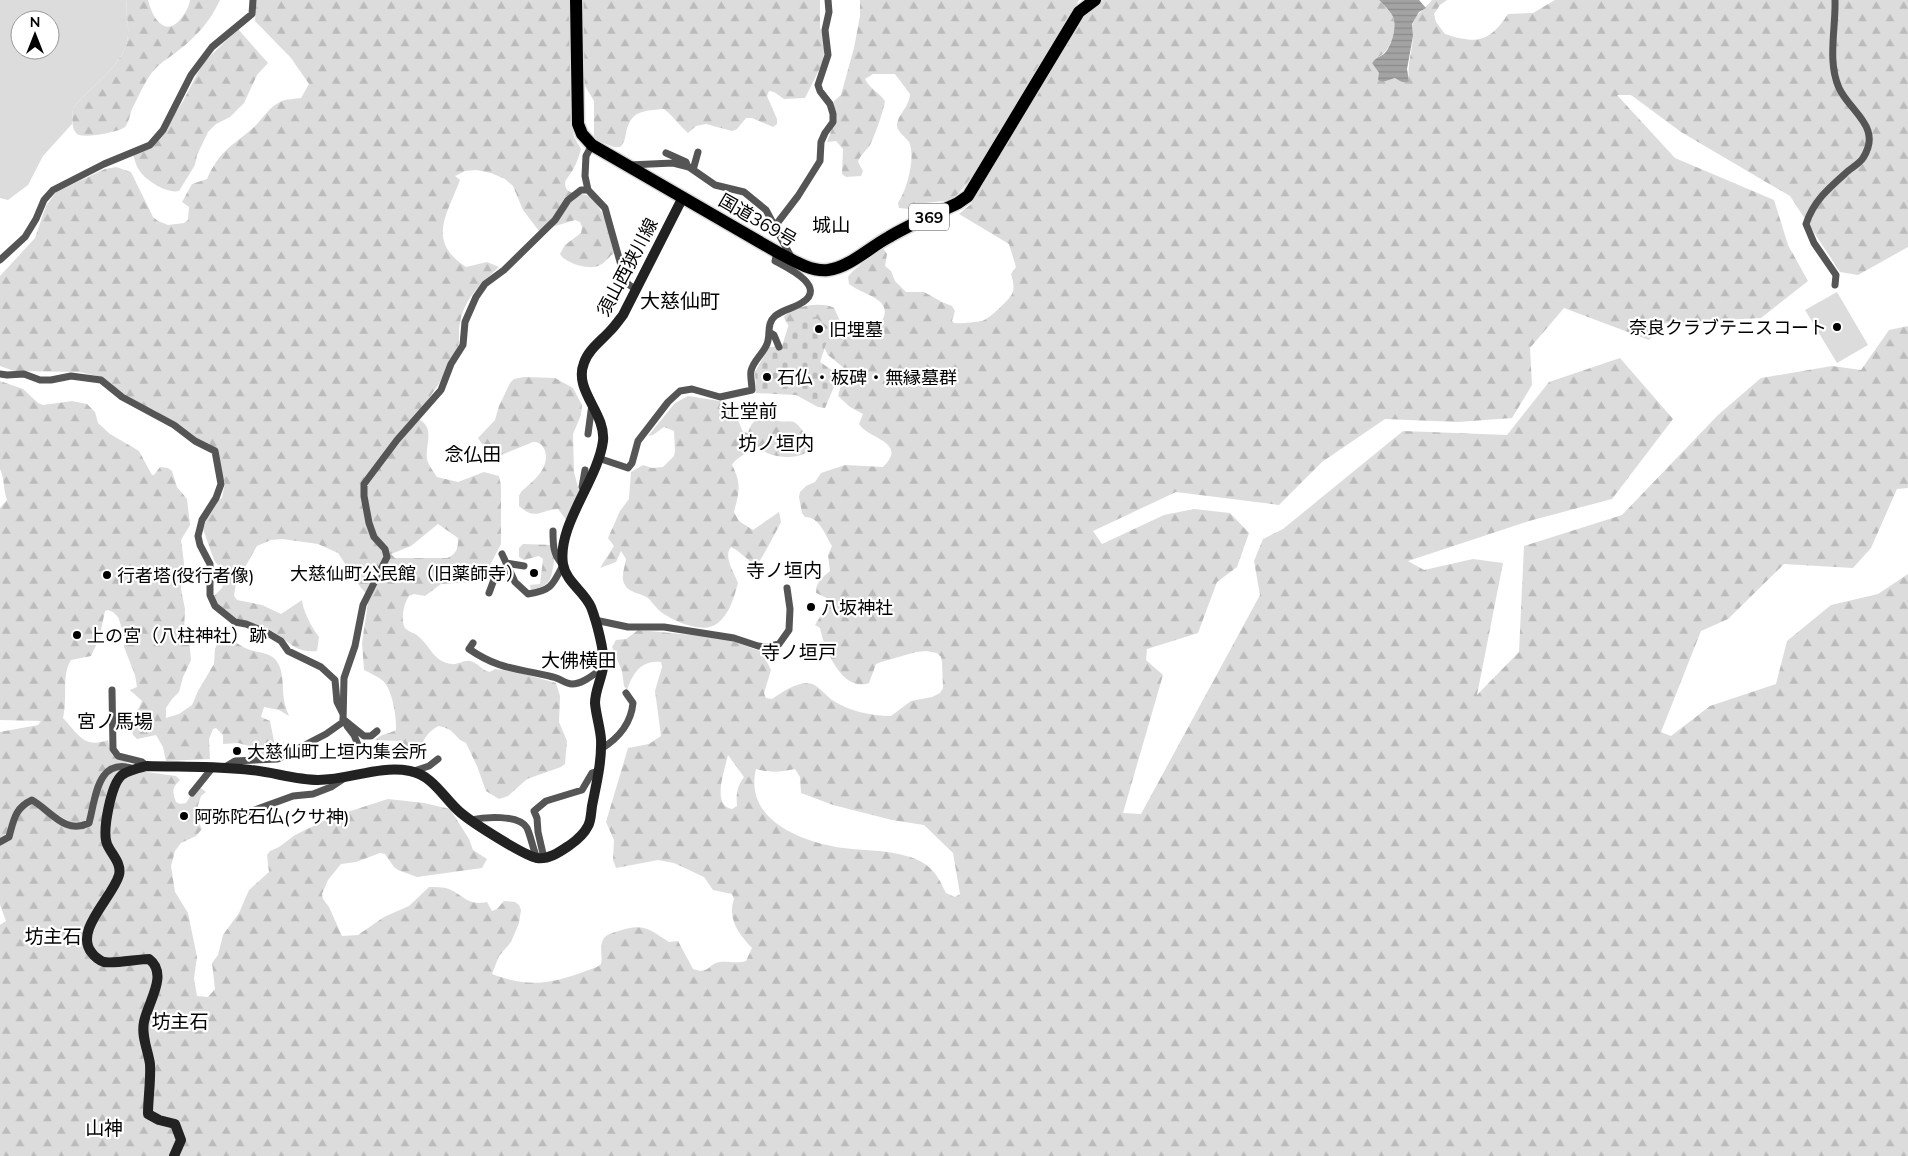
<svg xmlns="http://www.w3.org/2000/svg" width="1908" height="1156" viewBox="0 0 1908 1156" font-family="Mulish,'Noto Sans JP',sans-serif">
<style>
.grass{fill:#dcdcdc;fill-rule:evenodd}
.forest{fill:url(#forest-firs);fill-rule:evenodd}
.cemetery{fill:url(#cemetery-stones)}
.water{fill:url(#water-rules)}
.lines{fill:none;stroke-linecap:round;stroke-linejoin:round}
.highway-casing{stroke:#dbdbdb;stroke-width:15}
.street{stroke:#555;stroke-width:7}
.secondary{stroke:#222;stroke-width:10}
.highway{stroke:#000;stroke-width:12}
.poi-dot{fill:#000;stroke:#fff;stroke-width:2}
.labels{text-anchor:middle;dominant-baseline:central;stroke-width:4.5;stroke-linejoin:round;paint-order:stroke}
.shield{fill:#fff;stroke:#4c4c4c;stroke-width:1}
.shield-label{font-size:16px;font-weight:bold;fill:#000}
.street-label{font-size:18px;fill:#000;stroke:#fff}
.poi-label{font-size:18px;fill:#000;stroke:#fff;text-anchor:start}
.neighbourhood-label{font-size:19px;fill:#000;stroke:#fff}
.quarter-label{font-size:20px;fill:#000;stroke:#fff}
</style>
<defs>
<pattern id="forest-firs" width="22" height="20" patternUnits="userSpaceOnUse" patternTransform="scale(1.25)"><rect width="22" height="20" fill="#dcdcdc"/><path d="M5 1l3.5 6h-7zM16 11l3.5 6h-7z" fill="#bbb"/></pattern>
<pattern id="cemetery-stones" width="16" height="16" patternUnits="userSpaceOnUse" patternTransform="scale(1.25)"><rect width="16" height="16" fill="#dcdcdc"/><path d="M2 7V4a2 2 0 0 1 4 0v3zM10 15v-3a2 2 0 0 1 4 0v3z" fill="#bbb"/></pattern>
<pattern id="water-rules" width="6" height="5" patternUnits="userSpaceOnUse" patternTransform="scale(1.25)"><rect width="6" height="5" fill="#a3a3a3"/><path d="M0 2.5h6" fill="none" stroke="#8b8b8b"/></pattern>
</defs>
<rect width="100%" height="100%" fill="#fff"/>
<!-- grass -->
<path class="grass" d="M0 0H127C125 12 129 23 128 35 127 63 89 88 73 108L72 124 43 156 28 185 8 200 0 198ZM20 20H50V50H20Z
M1837 292 1868 345 1837 363 1805 310Z"/>
<!-- forest -->
<path class="forest" d="M127 0H148C150 8 154 19 161 24 174 35 189 10 190 0H220C211 20 196 37 179 50 171 57 162 61 155 69 145 80 139 96 132 109 130 114 129 122 125 127 119 132 83 139 77 134 70 127 73 116 73 108 89 88 127 63 128 35 129 23 125 12 127 0Z
M256 0H570L571 122 574 137 581 149C578 160 575 168 568 177 566 180 565 181 565 184 566 197 582 191 590 197 607 213 608 232 614 253 609 257 604 264 598 266 588 270 565 263 560 254L565 245 581 233 582 227 580 222 575 220 539 231 523 210 513 186 505 179 491 173 476 170 465 171 455 176 460 180C447 215 426 241 466 267L487 262 499 267C482 283 464 298 460 323 458 330 460 339 458 346 449 370 434 393 418 412L420 420C435 429 425 445 427 459 428 465 434 472 437 477L458 482 484 472 499 476 501 486V544L488 569 472 582 441 584 425 596 414 594 409 596C404 603 401 617 404 626 406 632 415 632 419 637 432 648 432 660 451 664 458 665 464 660 470 661 479 663 482 671 490 672L495 669 517 672 556 683 560 696 559 722 567 741 565 764 561 767 527 779 508 796 499 799 486 791 477 766 466 743C453 737 456 729 438 726 426 733 423 741 418 754L408 749 400 741 375 740C380 734 389 734 396 730 397 718 392 687 382 680 377 676 370 673 364 670L362 643 369 596 361 588 338 553 318 544 282 539 271 540 257 546 236 583 234 596 237 600 262 605 281 614 302 600C303 611 312 628 319 637L317 651C294 653 289 641 272 631 252 619 226 623 212 598L222 588 225 578 221 569 214 560 203 529 211 505 222 498 225 483 210 444 183 432 156 411 125 396 101 377 80 372 14 371 0 366V276L35 238 46 206 56 192 105 169 116 167 131 172 153 217 158 221 168 225 184 223 188 220 189 207 182 202 192 184 207 179C220 150 231 147 253 128 263 119 268 107 282 101 287 99 295 99 301 98L309 84 291 58 255 21ZM438 524 458 538C458 548 457 554 447 558H395L391 554 411 546Z
M583 0H820V28L825 41 823 62 805 98 784 99 774 92 769 91 767 96 777 119V124L773 127 752 118H746L737 129 732 131 706 124 696 126 688 133C679 125 673 116 664 109 643 111 631 110 626 133 625 139 624 143 620 147H614L598 141 594 136V101L584 84Z
M860 0H1079L977 171 953 200 925 203 909 209 899 208 898 203C907 190 916 157 909 142 906 137 898 133 897 126 897 115 909 108 910 94L895 74H873L865 79C870 89 879 92 885 101 882 116 876 132 870 145 866 151 860 155 858 162L863 171 861 176 846 177 842 174 843 149 836 141 827 142 835 121 834 101 841 95 854 48 860 16Z
M1103 0H1379C1383 4 1389 10 1392 15 1398 24 1392 45 1384 53 1380 57 1377 56 1372 63L1379 73 1383 82 1395 78 1409 81C1407 64 1412 53 1413 37 1413 31 1411 26 1414 21 1418 12 1426 8 1432 0H1447L1440 5 1434 14 1436 22 1445 34C1476 44 1489 43 1508 14L1533 13 1555 0H1908V247L1858 275 1840 272 1790 196 1681 132 1631 95H1617L1675 158 1774 200 1788 245 1808 281 1761 318 1665 323 1649 340 1564 308 1530 348 1532 385 1512 418 1458 422 1385 419 1322 462 1279 505 1176 492 1093 531 1102 544 1164 515 1194 509 1230 513 1249 533 1237 567 1217 582 1198 633 1147 649 1146 660 1163 675 1123 813 1141 814 1260 595 1254 561 1263 539 1283 529 1403 431 1507 435 1549 382 1620 358 1673 419 1612 499 1529 521 1408 561 1424 570 1473 559 1503 563 1477 695 1519 652 1524 546 1622 515 1718 415 1761 378 1832 366 1861 370 1889 330 1908 326V488L1897 489 1871 548 1853 568 1784 564 1728 619 1701 631 1661 732 1671 736 1710 706 1776 684 1787 641 1831 605 1878 594 1908 574V1156H0V925L6 921 0 905V732L38 725 41 721 0 720V508L7 500C3 489 5 480 0 469V381L23 389 38 403 43 405 72 401 87 404 95 412 98 423 110 434 139 451 152 475H154L160 467 168 468 172 471 177 487 187 499 190 525 181 540 184 563 181 589 185 609 184 630 189 638 191 660 183 677 179 692 172 699 166 708V718L179 714 192 705 198 691 214 664 215 649 219 640C228 637 237 643 245 648 253 652 264 652 271 656 285 664 282 687 284 700 285 706 287 711 289 716L279 710 264 707 261 717 270 721 275 746 284 742V750L272 756 249 754V746L238 743 223 744V735L216 728 213 729 209 739 210 759 166 761 163 747 156 735 137 739 133 735 130 717 139 708 142 701 130 690 137 687 135 675 124 647V634L118 617 113 612 108 610 105 611 99 639 91 656 71 660C61 676 68 698 63 718 78 734 84 749 108 740 111 755 112 758 127 762L128 777 139 771 176 776 180 780C172 788 172 791 176 802L180 804 186 803 197 785 206 792 201 796 195 815 202 829 196 836 181 843 175 851 171 866 175 892 188 913 197 957 194 978 197 996 208 997 215 989 212 963 218 955 223 935 239 913 249 890 269 872 267 855 270 851 279 847 295 835 332 817 388 799 424 803 450 809 469 839 473 850 487 859 482 868 417 877 398 870 394 867 385 854 380 853 356 862 341 864 328 880 322 894 323 899 329 907 342 936 358 935 384 917 409 906 429 887C436 887 443 887 449 889 465 896 467 906 487 902L492 911 497 909 504 901 515 902 519 905 521 910 519 923 511 942 499 956 492 974C534 990 557 982 597 967L601 964C603 956 599 947 603 940 605 935 610 934 615 932 643 923 646 927 669 942L678 941 693 969C710 975 707 964 720 962 730 961 735 964 746 961L752 948C739 934 727 919 734 899L732 894 713 890 704 877 674 863 658 860 616 868 613 860 614 840 606 822 628 748 649 744 661 736 655 691 662 667 661 662C641 660 633 673 627 690L624 686 622 671 612 647 616 640 626 639 638 630 725 638 762 652 771 670 764 693 766 698 772 699C781 693 795 683 807 683 817 683 824 694 832 700 849 711 871 716 891 716L911 701 932 697 940 693 943 688 942 662 941 657 937 653 926 651 916 652 881 662 876 664 869 683C842 693 824 648 820 628L815 625 820 617 827 615V598L816 593C815 583 823 577 830 571L828 555 832 546C825 535 820 517 805 517L802 513 799 497 800 492 806 486 815 482 821 473 845 465 883 467C909 442 868 439 859 424L863 414 850 407 838 396 845 369 828 355 821 341C808 336 788 332 784 317 791 306 823 301 834 308L843 327 848 333 865 334 871 328 879 326C898 299 866 297 849 284L848 277C852 271 856 269 860 265 869 255 868 250 883 248L887 254 885 266 891 271 895 281 906 292H924L942 302 952 306 955 311 952 321 954 323C958 324 977 322 982 321 989 319 1008 301 1012 294 1015 288 1013 281 1011 274L1016 267 1009 244 959 214 971 204 1086 14ZM728 755 744 777C737 787 736 793 737 806L732 809C711 806 725 769 728 755ZM756 769C770 773 780 772 795 769L800 777 801 793 833 805 892 820 924 825 953 853 960 894 955 897 946 893C937 874 931 864 910 857 883 848 854 852 827 845 790 837 745 814 756 769Z
M238 29 268 63 257 75 244 103 230 117 216 124 208 132 197 155 195 165 179 191C167 194 145 180 139 170 136 166 135 160 133 155L152 147 182 103 203 63Z
M524 377 555 378 573 388 582 405 581 415 573 434 574 472 579 491 567 521 558 509C539 510 536 521 519 506V496L521 492C533 481 550 469 545 451 542 444 540 442 533 442L499 456 485 448 478 438 495 420 499 406 510 383 514 379Z
M688 396 726 402 735 413 743 432 748 433C751 423 754 420 764 415 768 417 773 420 778 421 783 422 789 421 794 422 798 424 802 430 805 434 822 460 783 460 767 453 761 450 756 445 750 442 748 457 738 455 732 465 742 484 739 493 734 512L739 521 753 530 779 512 781 522C777 530 760 563 756 565 747 560 740 551 731 547 723 557 734 572 738 583 734 597 730 613 718 623 704 635 673 621 661 612 656 608 652 602 648 598 641 593 629 593 625 585 620 578 625 567 626 559L621 551 616 562 600 568 614 546 608 538 620 511 629 499 631 472 643 465 652 468 663 467 674 456 675 451 674 431 664 427 653 435 648 436 675 403Z
M523 544 554 545C556 551 553 575 549 581 544 587 538 588 531 590L530 585 540 584 543 559 539 556 524 560 519 557V548Z"/>
<!-- cemetery -->
<path class="cemetery" d="M815 317 831 329 820 362 839 375 825 408 818 407 796 395 756 393 755 372 769 347 782 346 789 324Z"/>
<!-- water -->
<path class="water" d="M1379 0H1419L1426 8 1419 12 1412 24 1413 36 1407 69 1409 81C1404 84 1400 81 1395 78L1383 82 1378 80 1379 73 1372 63C1377 56 1381 57 1385 53 1392 45 1398 24 1392 15 1389 10 1383 4 1379 0Z"/>
<g class="lines">
<defs>
<path id="highway" d="M576 0 578 124 582 134 592 145 777 252C792 260 811 272 828 270 850 267 870 247 889 237 911 224 935 214 958 203L968 196 1079 12 1095 0"/>
</defs>
<!-- highway casing -->
<use href="#highway" class="highway-casing"/>
<!-- street -->
<path class="street" d="M592 145 586 156 585 176 588 190 605 208 624 276 628 284 635 289
M666 153 686 162 688 167
M629 165 673 163 689 167 715 185 744 192 766 210 790 255
M693 170 698 152
M775 226 798 196 820 161 821 142 825 133 833 122V114L830 104 820 91 818 85 828 55 825 30 829 12 828 0
M0 260 25 237 36 219 44 200 53 190 104 164 150 145 163 130 191 75 212 47 252 14 253 0
M1835 285 1836 275 1814 243 1806 224C1814 200 1830 187 1848 171 1853 167 1860 163 1863 158 1883 127 1850 112 1839 88 1827 61 1836 28 1835 0
M769 332 774 335 779 347
M0 374 7 375 24 374 40 380H51L71 376 101 380 122 397 174 425 195 441 215 451 221 484 216 498 202 520 198 536 200 545 210 564V595L215 606 235 622 246 624 266 632 281 641 288 651 321 667 335 680 337 702 343 714
M588 434 592 404
M598 458 628 468 632 463 638 441 668 402 680 391 692 389 720 397 752 390C752 384 750 377 751 371 753 361 763 354 767 344 771 334 766 324 775 316 784 309 795 308 803 302 827 286 786 267 775 261L777 252
M584 491 582 487 585 470
M502 554 515 582 528 594C551 591 553 585 563 565 553 555 553 545 553 531
M506 563 524 566
M489 593 496 574 508 568
M595 620 628 627H664L734 638 758 646 766 647 779 644 789 630 790 609 787 588
M473 643 469 649C501 671 519 668 553 677 559 678 566 684 572 684 583 684 594 674 603 668
M112 690 113 749 118 756 142 762 147 766
M343 719 364 736H371L377 731
M347 726 354 735 361 752
M601 749C619 738 631 724 633 703L626 693
M225 767 235 761 278 759 326 734 343 722 344 678 355 646 363 605 387 557 385 549 374 537 369 523 364 496V484L397 440 441 390 451 364 463 345 465 322 476 297 485 284 504 270 555 220 568 200 581 190H588
M414 771 429 766 438 759
M192 793 213 767
M217 813 233 818 293 796 313 794 331 787 343 779
M471 820C484 817 519 814 527 828 531 837 533 849 537 858
M0 842 9 837C14 819 15 808 32 800 51 811 65 835 89 823 96 797 97 756 135 769
M544 858 538 832 537 818 534 811 546 801 582 790 592 773 598 771"/>
<!-- secondary -->
<path class="secondary" d="M174 1156 181 1140 175 1124 159 1120 148 1114C148 1098 151 1081 150 1064 148 1050 141 1036 144 1022 148 1002 169 974 149 959 139 959 113 964 104 962 100 961 94 956 92 953 73 931 113 897 119 875 122 863 111 854 107 844 102 831 111 784 122 775 129 770 139 768 147 766 182 767 217 766 251 770 273 772 296 780 318 780 350 780 378 765 410 771 433 775 445 800 461 813 473 823 523 855 537 858 549 860 561 851 570 845 577 840 584 834 588 826 591 821 591 813 592 806 596 785 602 762 601 739 600 727 596 715 595 703 595 691 601 680 603 668 606 655 596 620 591 607 584 591 566 582 563 564 557 525 598 480 603 441 606 413 573 390 584 363 588 350 601 341 610 331 615 326 619 320 623 315L683 197"/>
<!-- highway -->
<use href="#highway" class="highway"/>
</g>
<!-- markers -->
<g class="poi-dot">
<circle cx="1837" cy="327" r="5"/>
<circle cx="819" cy="329" r="5"/>
<circle cx="767" cy="377" r="5"/>
<circle cx="534" cy="573" r="5"/>
<circle cx="107" cy="575" r="5"/>
<circle cx="811" cy="607" r="5"/>
<circle cx="77" cy="635" r="5"/>
<circle cx="237" cy="751" r="5"/>
<circle cx="184" cy="816" r="5"/>
</g>
<g class="labels">
<!-- shield labels -->
<rect class="shield" x="909" y="203.5" width="40" height="27" rx="4"/>
<g class="shield-label">
<text x="929" y="217">369</text>
</g>
<!-- street labels -->
<g class="street-label">
<text transform="translate(758 220) rotate(30)">国道369号</text>
<text transform="translate(627 267) rotate(-62)">須山西狭川線</text>
</g>
<!-- poi labels -->
<g class="poi-label">
<text x="1827" y="327" text-anchor="end">奈良クラブテニスコート</text>
<text x="829" y="329">旧埋墓</text>
<text x="777" y="377">石仏・板碑・無縁墓群</text>
<text x="524" y="573" text-anchor="end">大慈仙町公民館（旧薬師寺）</text>
<text x="117" y="575">行者塔(役行者像)</text>
<text x="821" y="607">八坂神社</text>
<text x="87" y="635">上の宮（八柱神社）跡</text>
<text x="247" y="751">大慈仙町上垣内集会所</text>
<text x="194" y="816">阿弥陀石仏(クサ神)</text>
</g>
<!-- neighbourhood labels -->
<g class="neighbourhood-label">
<text x="831" y="225">城山</text>
<text x="749" y="411">辻堂前</text>
<text x="776" y="443">坊ノ垣内</text>
<text x="473" y="454">念仏田</text>
<text x="784" y="570">寺ノ垣内</text>
<text x="799" y="652">寺ノ垣戸</text>
<text x="579" y="660">大佛横田</text>
<text x="115" y="721">宮ノ馬場</text>
<text x="53" y="936">坊主石</text>
<text x="180" y="1021">坊主石</text>
<text x="104" y="1128">山神</text>
</g>
<!-- quarter labels -->
<g class="quarter-label">
<text x="680" y="300">大慈仙町</text>
</g>
</g>
<!-- north arrow -->
<g transform="translate(35 35)"><circle r="24" fill="#ffffff" stroke="#999999"/>
<path d="M0-4L9 19L0 12L-9 19Z" fill="#000000"/>
<text y="-8" font-size="14" font-weight="bold" text-anchor="middle" fill="#000000">N</text>
</g>
</svg>
